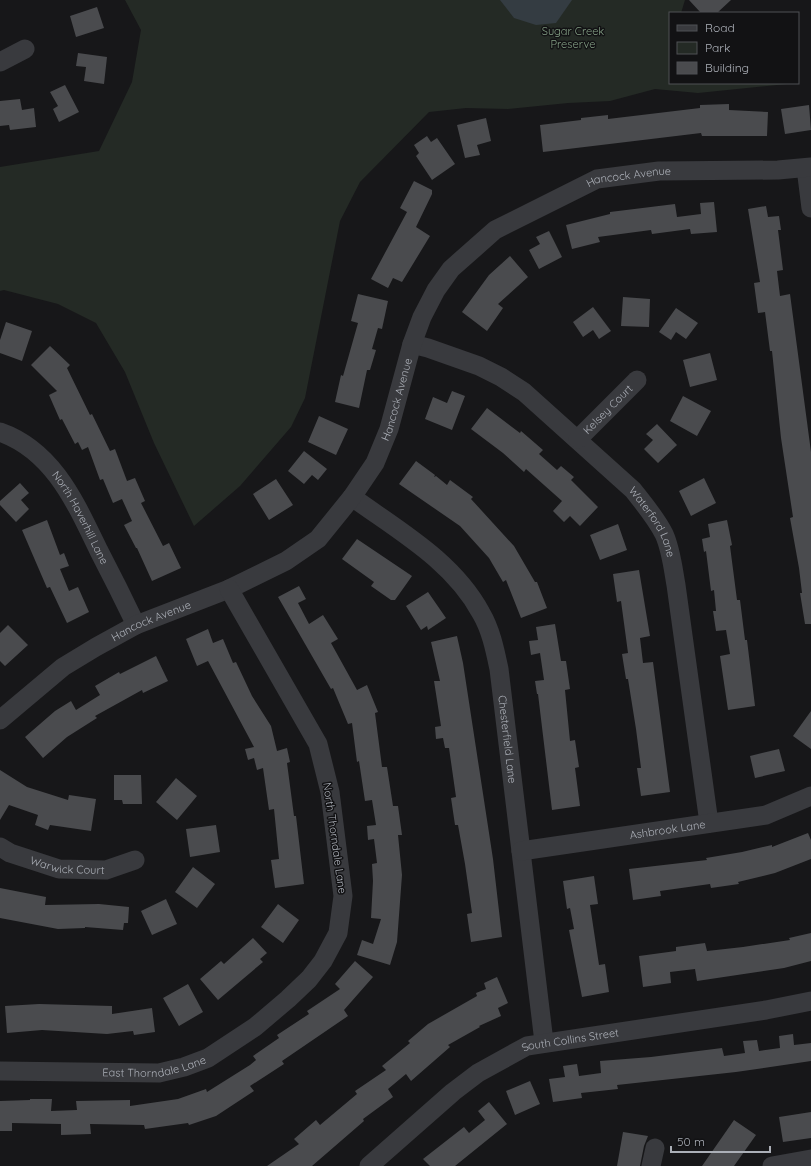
<svg xmlns="http://www.w3.org/2000/svg" width="811" height="1166" viewBox="0 0 811 1166" font-family="Quicksand,sans-serif">
<style>
.green{fill:#242a25}
.water{fill:#343c42}
.building{fill:#4a4b4e}
.lines{fill:none;stroke-linecap:round;stroke-linejoin:round}
.minor{stroke:#393a3e;stroke-width:19}
.labels{text-anchor:middle;dominant-baseline:central;stroke-width:3;stroke-linejoin:round;paint-order:stroke}
.park-label{font-size:11px;fill:#85a086;stroke:#121214}
.street-label{font-size:11px;fill:#abafb7;stroke:#121214}
</style>
<rect width="100%" height="100%" fill="#171719"/>
<!-- green -->
<path class="green" d="M125 0H685L681 13H670V83L787 84 698 93 655 89 610 101 568 103 508 109 466 108 429 112 360 182 340 221 305 398 291 427 240 486 194 526 154 443 125 372 96 323 58 304 4 290 0 291V167L99 151 132 82 141 30Z"/>
<!-- water -->
<path class="water" d="M500 0H572L556 23 536 25 514 18Z"/>
<!-- building -->
<path class="building" d="M689 0H731L717 13H701Z
M97 7 104 28 76 37 70 16Z
M78 53 107 57 104 84 84 81 86 67 76 66Z
M65 85 79 112 59 122 53 109 58 106 50 92Z
M20 99 22 110 34 108 36 127 10 130 9 125 0 126V101Z
M729 104V110L768 112 767 136H702L701 133 543 152 540 125 581 120V118L608 115V119L700 108V105Z
M809 105 811 130 785 134 781 109Z
M486 118 491 141 477 145 480 155 465 158 457 125Z
M427 136 431 142 437 138 455 164 432 180 416 156 419 153 414 145Z
M414 181 432 190V194L416 227 430 236 402 282 393 278 388 288 371 279 407 212 400 208Z
M714 202 717 232 691 234 690 229 652 234 651 230 598 237 600 242 572 249 566 225 610 214V212L675 204 677 217 701 214 700 203Z
M766 206 768 217 779 216 781 230H778L783 270 777 271 780 296 790 294 811 452V624H805L800 593H802L799 568 790 518 793 517 781 438 772 351H770L765 312 758 313 754 283 760 282 748 209Z
M549 231 562 257 539 269 529 250 540 244 536 237Z
M510 256 528 277 498 304 503 308 487 331 462 312 489 275Z
M358 294 388 301 382 329 378 328 372 349 376 350 370 370H367L359 408 335 402 341 375 343 376 358 323 351 321Z
M623 297 650 299 649 327 621 326Z
M593 307 611 331 599 339 593 330 583 337 573 322Z
M676 308 698 323 686 339 676 332 671 340 659 332Z
M6 322 32 331 22 361 0 353V340Z
M50 346 70 365 67 368 90 415 92 414 110 451 115 449 127 481 135 478 145 501 141 503 163 546 169 543 181 568 152 581 137 548H136L124 525 132 521 122 499 113 503 103 479 100 480 88 447 82 450 78 442 75 444 62 419 60 420 49 395 57 391 31 365Z
M710 353 717 380 690 387 683 360Z
M452 391 465 396 452 430 425 419 433 397 447 403Z
M683 396 711 411 697 436 670 421Z
M487 408 520 433 521 431 543 450 539 454 557 470 561 466 574 477 571 480 598 507 580 526 570 516 564 522 553 511 562 501 526 469 524 472 503 453 471 429Z
M319 416 348 429 336 455 308 442Z
M657 424 677 445 658 463 644 449 653 440 646 434Z
M304 451 327 469 318 480 312 475 304 484 288 471Z
M416 461 435 475 434 477 436 476 447 485 450 480 473 497 471 499 514 546 535 582H537L547 608 521 618 506 580 503 582 489 558 460 526 399 484Z
M704 478 716 503 691 516 679 491Z
M276 479 293 505 269 520 253 494Z
M20 483 29 493 21 500 29 509 16 522 0 505V501Z
M47 520 60 555 64 553 69 566 60 569 69 591 78 587 89 612 67 623 50 587 47 588 22 530Z
M727 520 732 545 730 546 737 600H740L745 640H747L755 706 728 710 720 656 730 654 726 630 716 631 713 611H716L714 590 711 591 706 551 704 552 702 539 710 537 708 524Z
M618 524 627 550 600 560 590 535Z
M357 539 412 576 395 600H391L371 586 374 582 342 559Z
M639 570 650 636 640 638 643 663 653 662 670 792 641 796 637 768H641L636 729 628 679H626L622 654 628 653 621 601 617 602 613 574Z
M299 586 306 599 298 603 309 624 323 615 338 639 331 643 357 690 367 685 378 712 375 713 382 767H387L393 806H398L402 835H398L402 875 397 942 390 965 357 955 362 940 373 944 381 919 371 918 373 881 372 864 377 863 374 839 368 840 367 826 376 825 372 800 365 801 359 761 357 762 352 723 348 724 333 688 331 689 278 597Z
M428 592 446 618 428 630 427 626 421 630 406 606Z
M555 624 561 661H566L570 689 565 690 570 741 575 740 579 767 575 768 580 806 552 810 538 694H537L535 681 544 680 540 653 531 655 529 641 538 640 536 627Z
M8 625 28 645 5 666 0 661V633Z
M208 629 213 643 223 639 233 663 236 662 252 696 271 726 277 751 287 748 290 762 287 763 294 816H296L304 884 275 888 271 860 279 859 274 809 269 810 263 768 257 770 254 758 248 760 245 749 254 747 208 661 197 666 186 639Z
M457 636 463 663 493 859 502 937 471 942 467 914 472 913 465 864 458 825H455L451 798 456 797 449 748H445L443 738 436 739 435 727 441 726 434 681H440L431 642Z
M156 656 168 681 143 693 142 690 95 716 97 718 67 737 43 758 25 737 55 711 71 701 76 710 100 695 95 686 119 672 120 674Z
M811 711V749L793 736Z
M779 749 785 771 755 778 750 756Z
M0 770 27 787 68 800 69 795 96 799 91 831 50 825 48 830 35 825 38 815 9 805 0 820Z
M114 775H141L142 804H123L122 800H114Z
M176 778 197 796 177 820 156 802Z
M216 825 220 852 190 857 186 829Z
M808 833 811 840V859L775 873 738 882 739 884 711 888 710 884 660 891 661 896 633 900 629 869 707 860 706 858 742 852 772 845V847Z
M193 867 215 884 197 908 175 892Z
M594 876 598 904 590 905 599 965 605 964 609 992 582 997 569 930 574 929 570 908 567 909 563 881Z
M0 888 46 897 45 905 99 904 129 907 128 923H124L123 930 85 927V928L58 929 0 918Z
M166 899 177 924 152 935 141 911Z
M278 904 299 920 283 943 261 927Z
M811 933V961L784 968 697 981 695 969 670 972 671 983 643 987 639 956 676 951V947L705 943 707 951 743 947 790 940 789 938Z
M253 938 267 953 260 959 263 962 218 1000 200 979 221 961 224 964Z
M355 961 373 977 344 1010 348 1016 282 1061 284 1064 250 1086 254 1091 216 1116 189 1125 188 1123 145 1129 144 1125 90 1124 91 1134 61 1135V1124L12 1123V1131H0V1101L30 1100V1099H52L51 1111 77 1110 76 1101 130 1100V1106L178 1099 206 1089 207 1092 250 1065 256 1060 253 1056 279 1038 277 1035 309 1014 307 1011 340 989 335 984Z
M497 977 508 1003 498 1008 501 1016 479 1026 480 1027 448 1045 450 1047 411 1081 406 1074 388 1089 393 1097 363 1119 364 1121 312 1166H267L299 1144 294 1139 316 1120 320 1125 357 1094 355 1091 386 1070 382 1066 410 1043 408 1041 428 1024 477 996 476 993 486 989 484 983Z
M188 984 203 1012 179 1026 163 998Z
M39 1004 112 1006V1014L152 1008 155 1032 134 1035 133 1031 107 1034 42 1030 7 1033 5 1006Z
M793 1034 794 1045 811 1043V1061L736 1072 617 1085 618 1089 581 1093 582 1098 553 1102 549 1079 565 1077 563 1066 577 1064 579 1076 601 1073 600 1061 651 1057 722 1048 724 1056 745 1053 743 1041 757 1040 759 1051 780 1048 779 1036Z
M530 1081 540 1104 515 1115 506 1091Z
M489 1102 507 1124 455 1166H430L423 1159 464 1127 469 1133 485 1120 478 1111Z
M811 1112V1138L783 1142 779 1117Z
M734 1120 756 1135 734 1166H702Z
M623 1132 648 1136 644 1146 640 1166H617Z"/>
<g class="lines">
<!-- minor -->
<g class="minor">
<path d="M0 62 25 49"/>
<path d="M806 168 811 208"/>
<path id="s1" d="M412 344 428 348 479 366 501 377 524 392 633 490C644 504 656 518 664 534 671 549 673 568 676 585L709 823"/>
<path id="s2" d="M0 432C54 451 76 504 99 551 112 576 124 600 136 625"/>
<path id="s3" d="M578 439 637 380"/>
<path id="s4" d="M352 497C399 531 453 561 481 613 491 630 495 650 499 669L544 1042"/>
<path id="s5" d="M0 720 63 667 96 647 136 625 229 589 286 561 318 539 352 497 375 463 389 429 412 344 422 317 436 290 451 269 495 230 597 179 659 171 778 170 811 167"/>
<path id="s6" d="M0 847 10 853 59 869 106 870 135 860"/>
<path id="s7" d="M521 851 766 815 811 796"/>
<path id="s8" d="M0 1071 159 1073 184 1067 208 1058 255 1027 288 999 309 979 323 961 338 933 343 896 330 792 318 744 229 589"/>
<path id="s9" d="M369 1166 453 1092 478 1073 527 1046 766 1010 811 1001"/>
<path d="M651 1166 655 1148"/>
<path d="M772 1166 811 1159"/>
</g>
</g>
<g class="labels">
<!-- park labels -->
<g class="park-label">
<text x="573" y="31">Sugar Creek<tspan x="573" dy="13">Preserve</tspan></text>
</g>
<!-- street labels -->
<g class="street-label">
<text stroke="none"><textPath href="#s5" startOffset="878">Hancock Avenue</textPath></text>
<text stroke="none"><textPath href="#s5" startOffset="531">Hancock Avenue</textPath></text>
<text stroke="none"><textPath href="#s3" startOffset="42">Kelsey Court</textPath></text>
<text stroke="none"><textPath href="#s2" startOffset="121">North Haverhill Lane</textPath></text>
<text stroke="none"><textPath href="#s1" startOffset="307">Waterford Lane</textPath></text>
<text stroke="none"><textPath href="#s5" startOffset="182">Hancock Avenue</textPath></text>
<text stroke="none"><textPath href="#s4" startOffset="305">Chesterfield Lane</textPath></text>
<text stroke="none"><textPath href="#s7" startOffset="148">Ashbrook Lane</textPath></text>
<text transform="translate(335 838) rotate(82)">North Thorndale Lane</text>
<text stroke="none"><textPath href="#s6" startOffset="71">Warwick Court</textPath></text>
<text stroke="none"><textPath href="#s9" startOffset="243">South Collins Street</textPath></text>
<text stroke="none"><textPath href="#s8" startOffset="155">East Thorndale Lane</textPath></text>
</g>
</g>
<!-- legend -->
<rect x="669" y="12" width="130" height="72" fill="#121214" stroke="#4f5155"/>
<rect x="677" y="25" width="20" height="6" fill="#393a3e" stroke="#4f5155"/>
<text x="705" y="32" font-size="12" fill="#abafb7">Road</text>
<rect x="677" y="42" width="20" height="12" fill="#242a25" stroke="#4f5155"/>
<text x="705" y="52" font-size="12" fill="#abafb7">Park</text>
<rect x="677" y="62" width="20" height="12" fill="#4a4b4e" stroke="#4f5155"/>
<text x="705" y="72" font-size="12" fill="#abafb7">Building</text>
<!-- scale -->
<path d="M671 1146v6h99v-6" fill="none" stroke="#abafb7" stroke-width="2"/>
<text x="677" y="1146" font-size="12" fill="#abafb7" stroke="#121214" stroke-width="3" paint-order="stroke">50 m</text>
</svg>
